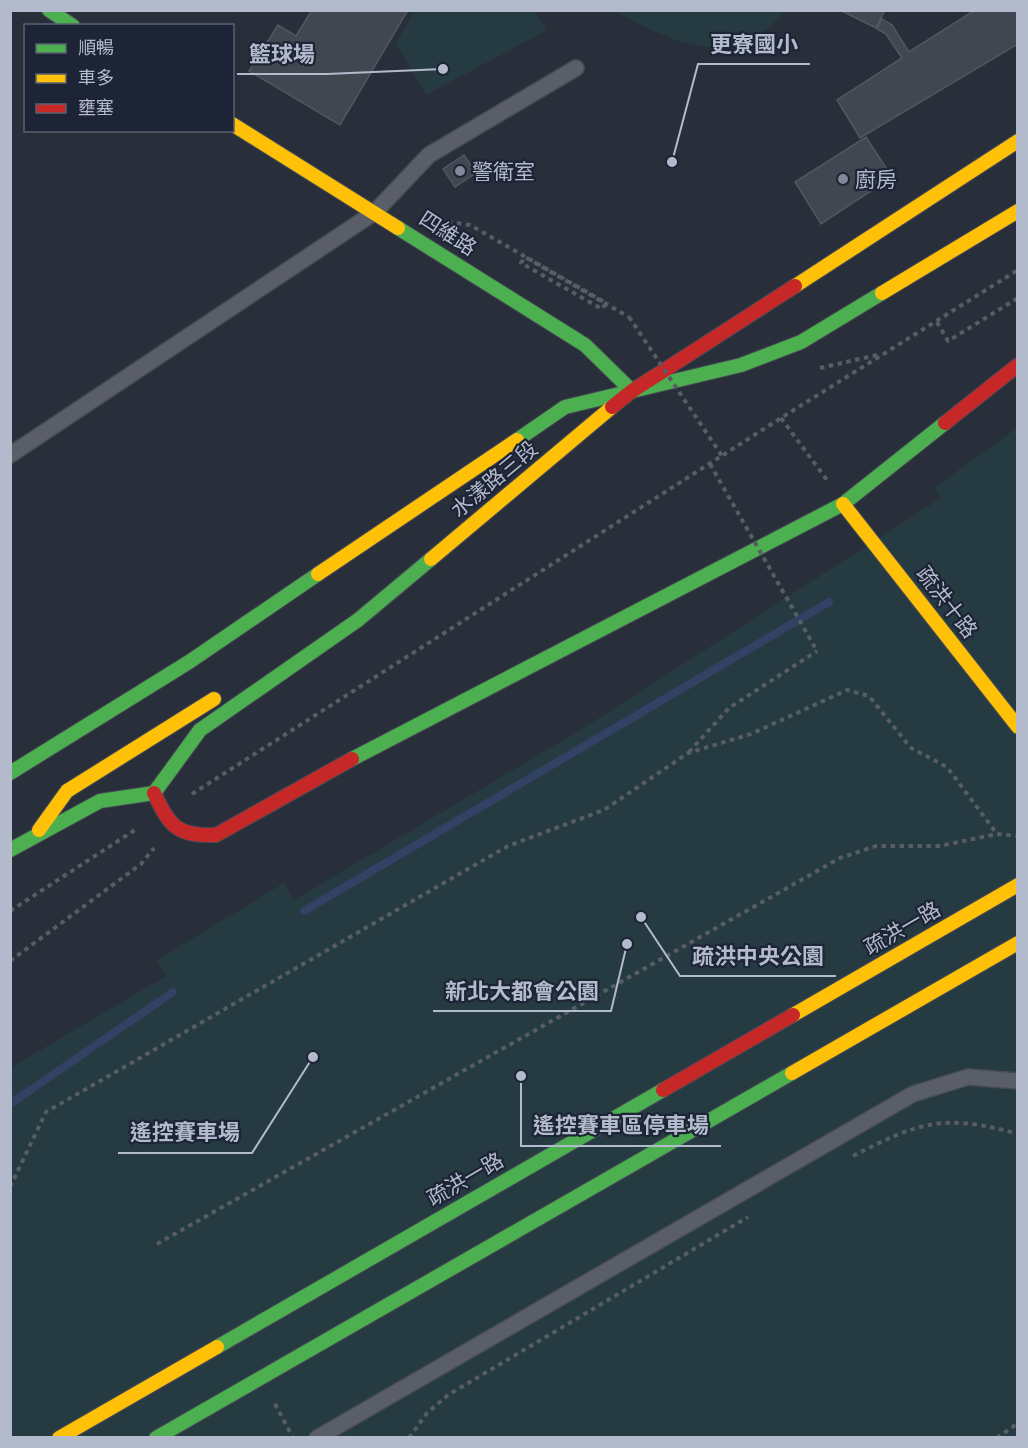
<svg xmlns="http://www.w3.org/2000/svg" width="1028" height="1448" viewBox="0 0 1028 1448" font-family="'PT Sans Narrow','Noto Sans TC',sans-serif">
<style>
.green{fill:#263a41}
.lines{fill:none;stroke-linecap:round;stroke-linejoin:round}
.stream{stroke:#324264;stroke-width:8}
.building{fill:#414650;stroke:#515761;stroke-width:1.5}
.lane-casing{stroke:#464a53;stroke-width:18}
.fast-casing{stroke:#464a53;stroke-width:16}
.slow-casing{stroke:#464a53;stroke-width:16}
.jam-casing{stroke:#464a53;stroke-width:16}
.path{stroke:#585c65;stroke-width:4;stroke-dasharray:4.5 4.5;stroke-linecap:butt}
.lane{stroke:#5a5e68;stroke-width:15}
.fast{stroke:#4caf50;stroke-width:14}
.slow{stroke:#ffc107;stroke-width:14}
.jam{stroke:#c62828;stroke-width:14}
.path-bridge{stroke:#585c65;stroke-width:4;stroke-dasharray:4.5 4.5;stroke-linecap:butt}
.poi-dot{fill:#838998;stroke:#1c2436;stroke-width:2}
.labels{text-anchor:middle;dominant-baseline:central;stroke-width:4.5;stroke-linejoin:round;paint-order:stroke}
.poi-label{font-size:21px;fill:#b3bacb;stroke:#1c2436;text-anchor:start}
.street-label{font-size:21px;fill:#b3bacb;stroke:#1c2436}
.leader{fill:none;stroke:#b3bacb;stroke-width:2}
.callout-dot{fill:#b3bacb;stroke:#1c2436;stroke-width:2}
.callout-label{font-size:22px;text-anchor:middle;font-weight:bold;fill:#b3bacb;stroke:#1c2436;stroke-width:4.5;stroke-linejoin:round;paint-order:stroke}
</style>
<rect width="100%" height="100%" fill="#292f3a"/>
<!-- green -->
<path class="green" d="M415 10 535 11 547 30 426 95 396 43Z
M615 11H784C736 74 671 42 615 11Z
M1017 428V1437H11L10 1068 166 976 157 960 284 883 294 900 582 729 941 498 934 488Z"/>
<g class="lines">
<!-- stream -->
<path class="stream" d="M304 911 829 602
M10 1104 173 992"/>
</g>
<!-- building -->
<path class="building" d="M312 10H408L340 125 249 71 278 25 296 36Z
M840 10H885L876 28Z
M975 10H1018V44L860 138 837 100 902 58 886 34 877 29 882 19 892 25 909 52Z
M866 137 892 177 821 224 795 182Z
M464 155 476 173 455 187 443 169Z"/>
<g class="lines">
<defs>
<path id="lane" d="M10 455 375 212 429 155 576 68
M317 1438 913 1094 968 1077 1018 1081"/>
<path id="fast" d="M49 10 73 26
M398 228 585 345 632 391
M517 440 565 407 741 365 801 342 882 293
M352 759 843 504 945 423
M10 773 189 662 318 574
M10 850 100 801 154 793 200 730 358 620 431 559
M217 1347 663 1090
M156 1438 792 1073"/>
<path id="slow" d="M232 124 398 228
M795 286 1018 141
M882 293 1018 211
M843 504 1018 727
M431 559 612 407
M318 574 517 440
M39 830 67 791 214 699
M793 1015 1018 885
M792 1073 1018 943
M59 1438 217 1347"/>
<path id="jam" d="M612 407 632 391 795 286
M945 423 1018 365
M154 793C170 827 177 836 216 835L352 759
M663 1090 793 1015"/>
</defs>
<!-- lane casing -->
<use href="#lane" class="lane-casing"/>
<!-- fast casing -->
<use href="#fast" class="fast-casing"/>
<!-- slow casing -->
<use href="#slow" class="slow-casing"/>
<!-- jam casing -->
<use href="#jam" class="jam-casing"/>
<!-- path -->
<path class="path" d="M448 222 470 225 606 303 602 309 521 263 525 257 629 317
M937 322 948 341 1018 298
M820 368 877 355
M781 418 827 480
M689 752 729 708 817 651
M192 794 781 418 1018 270
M10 911 138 828
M10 961 141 864 154 848
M853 1156C919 1122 944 1113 1018 1134
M10 1187 46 1112 508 846 604 810 688 753 751 734 847 690 869 696 911 748 947 767 997 834 1018 836
M157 1244 840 858 876 846H940L997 834
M275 1404 293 1438
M409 1438 427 1413 448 1395 748 1217
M997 1438 1018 1423"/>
<!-- lane -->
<use href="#lane" class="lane"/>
<!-- fast -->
<use href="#fast" class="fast"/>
<!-- slow -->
<use href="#slow" class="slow"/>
<!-- jam -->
<use href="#jam" class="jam"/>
<!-- path-bridge -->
<path class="path-bridge" d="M629 317 722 456
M710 464 817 651"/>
</g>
<!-- markers -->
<g class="poi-dot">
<circle cx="460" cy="171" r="6"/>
<circle cx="843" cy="179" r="6"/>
</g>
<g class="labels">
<!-- poi labels -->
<g class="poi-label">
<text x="472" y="171">警衛室</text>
<text x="855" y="179">廚房</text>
</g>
<!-- street labels -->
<g class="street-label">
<text transform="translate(448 233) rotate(33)">四維路</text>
<text transform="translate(494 479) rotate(-40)">水漾路三段</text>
<text transform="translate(947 602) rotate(52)">疏洪十路</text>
<text transform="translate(902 928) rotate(-30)">疏洪一路</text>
<text transform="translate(465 1179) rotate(-30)">疏洪一路</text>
</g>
</g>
<!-- callouts -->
<path class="leader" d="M672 162L698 64H810M443 69L327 74H237M641 917L680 976H836M627 944L611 1011H433M521 1076L521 1146H721M313 1057L252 1153H118"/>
<g class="callout-dot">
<circle cx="672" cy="162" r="6"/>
<circle cx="443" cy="69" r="6"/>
<circle cx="641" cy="917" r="6"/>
<circle cx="627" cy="944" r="6"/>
<circle cx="521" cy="1076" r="6"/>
<circle cx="313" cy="1057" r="6"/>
</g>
<g class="callout-label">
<text x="754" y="52">更寮國小</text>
<text x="282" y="62">籃球場</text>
<text x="758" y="964">疏洪中央公園</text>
<text x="522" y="999">新北大都會公園</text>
<text x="621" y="1133">遙控賽車區停車場</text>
<text x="185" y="1140">遙控賽車場</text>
</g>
<!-- border -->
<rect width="1028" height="1448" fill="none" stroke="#b3bacb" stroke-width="24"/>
<!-- legend -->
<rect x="24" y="24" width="210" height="108" fill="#1c2436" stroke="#586072" stroke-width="1.5"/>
<rect x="36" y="44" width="30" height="9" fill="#4caf50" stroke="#586072" stroke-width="1.5"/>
<text x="78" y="54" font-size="18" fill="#b3bacb">順暢</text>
<rect x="36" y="74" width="30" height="9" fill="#ffc107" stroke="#586072" stroke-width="1.5"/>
<text x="78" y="84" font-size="18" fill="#b3bacb">車多</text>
<rect x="36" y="104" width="30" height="9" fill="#c62828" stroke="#586072" stroke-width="1.5"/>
<text x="78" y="114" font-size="18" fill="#b3bacb">壅塞</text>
</svg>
